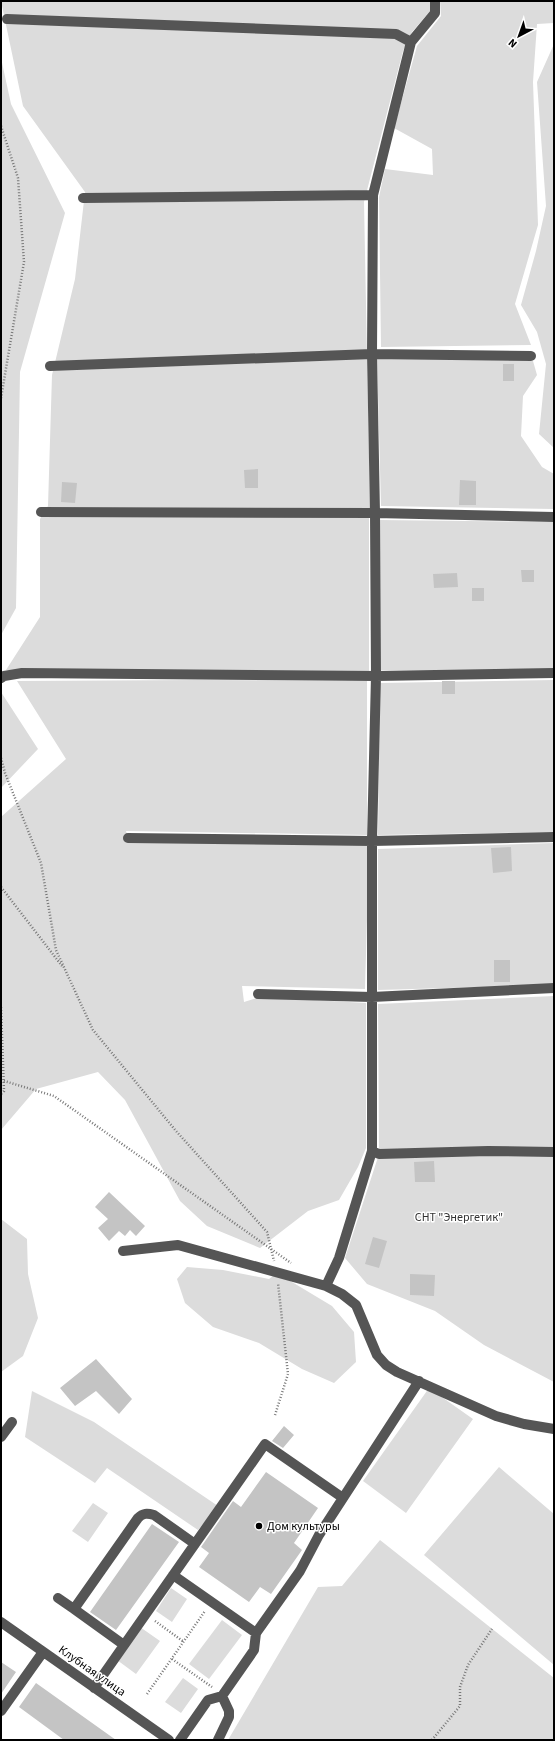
<svg xmlns="http://www.w3.org/2000/svg" width="555" height="1741" viewBox="0 0 555 1741" font-family="'Source Sans 3',sans-serif">
<style>
.green{fill:#dcdcdc}
.building{fill:#c4c4c4}
.lines{fill:none;stroke-linecap:round;stroke-linejoin:round}
.path{stroke:#777;stroke-width:2.5;stroke-dasharray:1 2;stroke-linecap:butt}
.minor{stroke:#555;stroke-width:10}
.poi-dot{fill:#000;stroke:#fff;stroke-width:1.5}
.labels{text-anchor:middle;dominant-baseline:central;stroke-width:3;stroke-linejoin:round;paint-order:stroke}
.park-label{font-size:12px;fill:#333;stroke:#fff}
.poi-label{font-size:12px;fill:#000;stroke:#fff;text-anchor:start}
.street-label{font-size:12px;fill:#000;stroke:#fff}
</style>
<rect width="100%" height="100%" fill="#fff"/>
<!-- green -->
<path class="green" d="M1 1H430V11L412 32 403 51 364 202 370 509 369 518V671L6 670 40 617V519L48 506 52 375 75 279 85 192 23 106Z
M440 1H554V23L537 24 533 82 538 225 515 304 531 345 381 347 379 197 385 169 433 175 432 149 394 128 417 46 441 16Z
M554 44V448L539 434 546 364 537 332 521 305 536 251 546 206 537 82Z
M1 58 11 104 65 213 20 372 16 608 1 635Z
M377 357 533 361 537 375 523 396 521 436 542 467 554 474V509L381 506Z
M379 520 554 522V671L379 670Z
M199 680 367 681V835L126 831 128 838 363 843 369 848 365 989 242 986 244 1002 260 997 366 1003V1148L358 1167 339 1200 308 1211 260 1248 207 1226 180 1201 125 1100 98 1072 36 1089 1 1130V817L66 759 17 681Z
M554 680V832L378 835 380 683Z
M1 692 38 749 1 788Z
M554 843V985L378 990V849Z
M554 996V1382L484 1345 435 1311 367 1284 345 1258 379 1154 378 1004Z
M1 1219 27 1239 28 1274 38 1318 23 1356 1 1372Z
M187 1267 223 1270 269 1279 277 1273 332 1306 354 1332 356 1362 334 1383 302 1369 259 1343 213 1327 185 1303 177 1279Z
M429 1388 473 1419 406 1513 363 1481Z
M32 1391 94 1422 218 1506 198 1530 107 1468 95 1483 25 1437Z
M499 1467 554 1514V1665L424 1555Z
M93 1503 108 1513 88 1542 72 1531Z
M380 1540 554 1678V1740H228L318 1587 342 1586Z
M171 1588 187 1599 172 1622 156 1611Z
M222 1620 242 1635 209 1679 189 1664Z
M140 1627 160 1641 136 1674 117 1660Z
M183 1678 198 1689 181 1713 165 1702Z"/>
<!-- building -->
<path class="building" d="M503 364H514V381H503Z
M258 469V488H245L244 470Z
M460 480 476 481V505H459Z
M62 482 77 483 75 503 61 502Z
M521 570H534V582H522Z
M457 573 458 587 434 588 433 574Z
M472 588H484V601H472Z
M442 681H455V694H442Z
M511 847 512 871 493 873 491 848Z
M494 960H510V982H494Z
M434 1161 435 1182H415L414 1162Z
M109 1192 145 1226 136 1236 130 1230 125 1236 119 1231 109 1241 98 1228 108 1219 95 1207Z
M373 1237 387 1241 379 1268 365 1264Z
M410 1274 435 1275 434 1296 410 1295Z
M96 1359 132 1399 119 1414 96 1391 75 1406 60 1388Z
M284 1426 294 1435 283 1448 272 1441Z
M266 1472 318 1508 294 1543 302 1550 271 1594 260 1587 249 1602 199 1567 209 1553 201 1547 233 1501 241 1507Z
M152 1524 179 1542 116 1630 90 1612Z
M1 1662 16 1672 1 1694Z
M36 1683 116 1740H64L19 1707Z"/>
<g class="lines">
<!-- path -->
<path class="path" d="M1 126 18 178 24 262 1 398
M1 758 5 773 41 863 56 950 93 1030 176 1131 267 1232 274 1261
M1 887 62 966
M1 1007 4 1091 1 1094
M1 1080 54 1096 291 1263
M275 1415 288 1374 278 1283
M155 1621 184 1642
M172 1659 212 1687
M147 1694 205 1611
M432 1740 460 1706V1687L468 1665 492 1629"/>
<!-- minor -->
<path class="minor" d="M435 1V13L411 42 373 195 372 354 375 513 376 676 372 841V1151L339 1258 326 1286 342 1294 356 1305 377 1355 386 1365 397 1372 496 1416 524 1424 554 1429
M7 19 396 34 411 42
M83 198 373 195
M50 366 372 354 531 356
M41 512 375 513 554 517
M1 678 4 676 22 673 376 676 554 673
M128 838 372 841 554 837
M258 994 372 997 554 988
M372 1151 379 1154 488 1151 554 1152
M123 1251 178 1245 326 1286
M1 1437 12 1422
M173 1575 256 1633
M58 1598 74 1609
M1 1622 169 1740
M124 1645 74 1609 138 1518C143 1513 147 1513 154 1515L195 1544
M94 1688 265 1444 343 1498
M1 1711 43 1652
M180 1740 208 1700 222 1696 254 1650 256 1633 300 1571 319 1535 419 1381
M218 1740 229 1717V1711L222 1696"/>
</g>
<!-- markers -->
<circle class="poi-dot" cx="259" cy="1526" r="4"/>
<g class="labels">
<!-- park labels -->
<g class="park-label">
<text x="459" y="1217">СНТ "Энергетик"</text>
</g>
<!-- poi labels -->
<g class="poi-label">
<text x="267" y="1526">Дом культуры</text>
</g>
<!-- street labels -->
<g class="street-label">
<text transform="translate(92 1671) rotate(35)">Клубная улица</text>
</g>
</g>
<!-- border -->
<rect width="555" height="1741" fill="none" stroke="#000000" stroke-width="4"/>
<!-- north arrow -->
<g transform="translate(519 36) rotate(221)" stroke="#ffffff" stroke-width="3" paint-order="stroke">
<path d="M0-3L7 15L0 10L-7 15Z" fill="#000000"/>
<text y="-6" font-size="11" font-weight="bold" text-anchor="middle" fill="#000000">N</text>
</g>
</svg>
